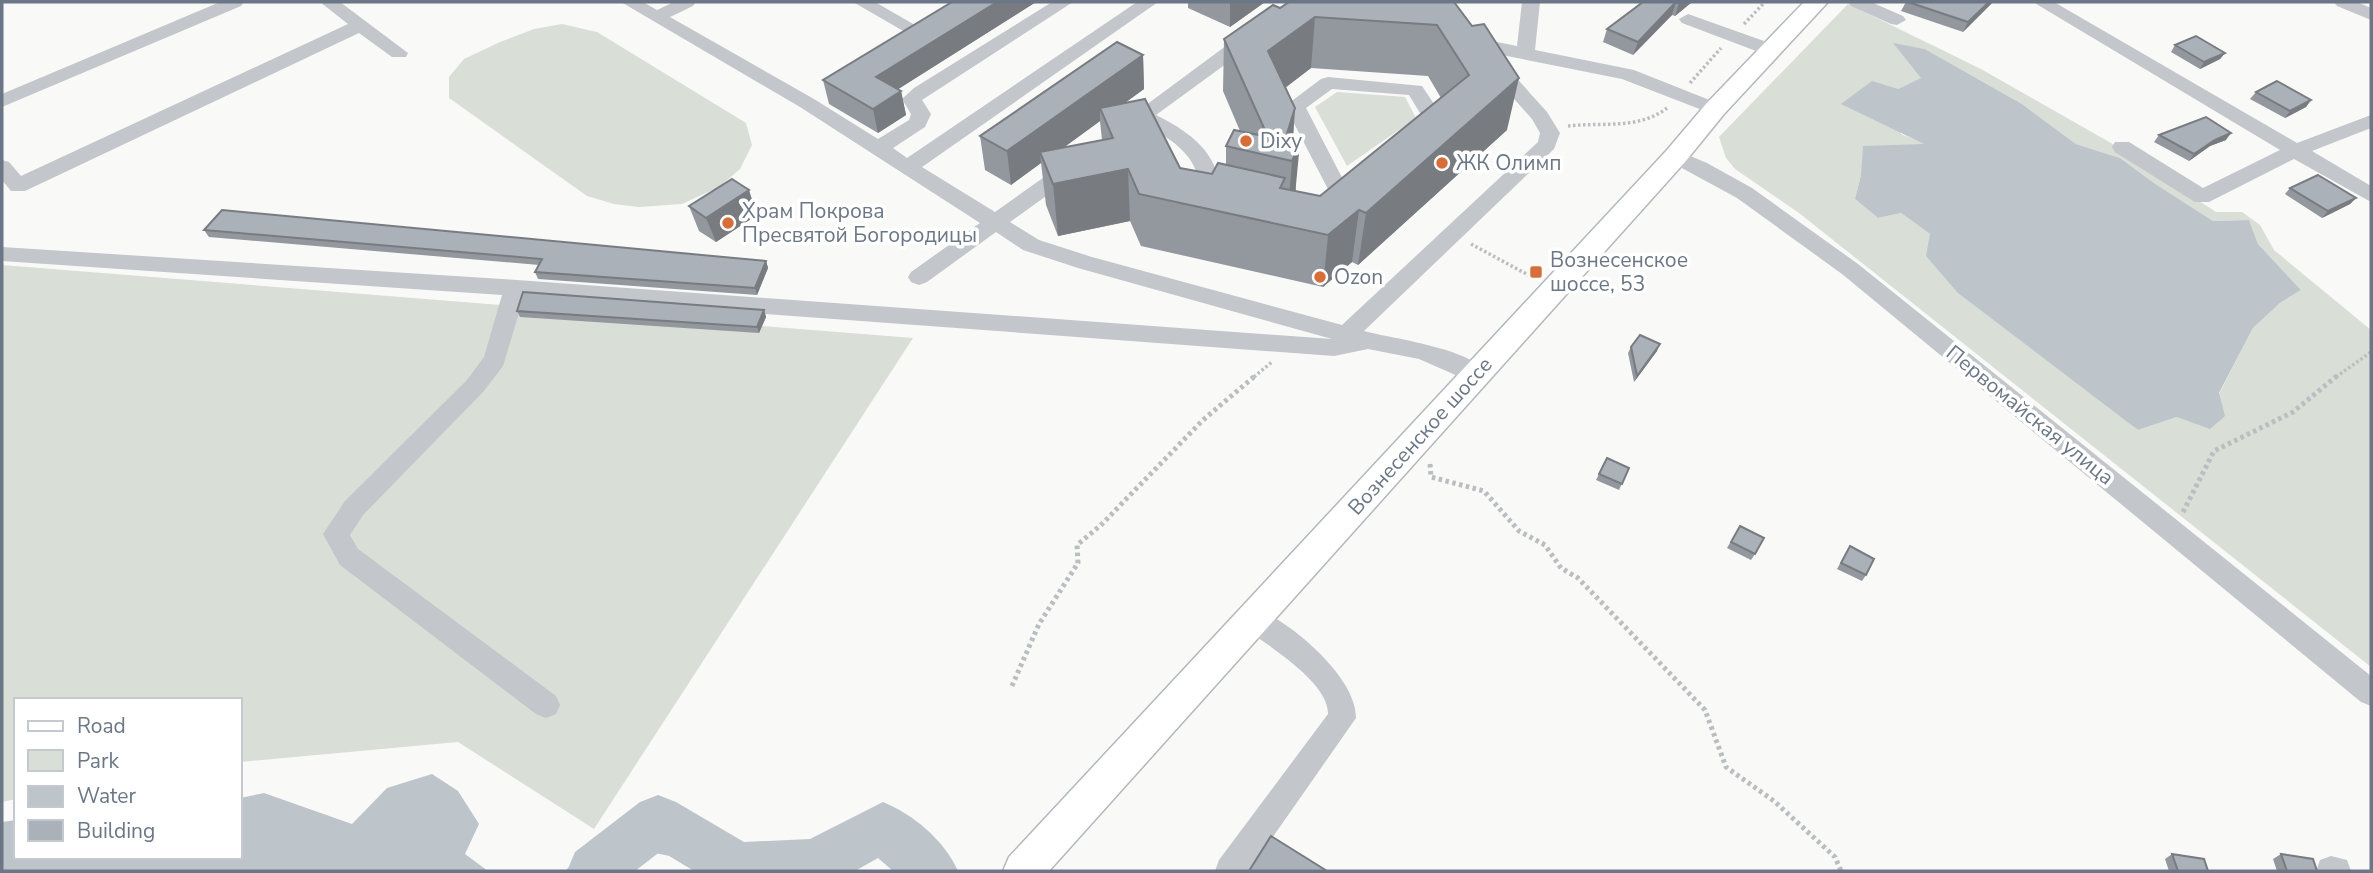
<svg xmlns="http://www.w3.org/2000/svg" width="2373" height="873" viewBox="0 0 2373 873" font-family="'Nunito Sans',sans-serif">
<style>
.green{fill:#d9ded7;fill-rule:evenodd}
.water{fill:#bdc5cb}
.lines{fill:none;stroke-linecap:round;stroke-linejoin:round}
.river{fill:#bdc5cb;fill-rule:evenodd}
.major-casing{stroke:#b4b8bd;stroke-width:3}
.path-far1{stroke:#bbbdc0;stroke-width:3.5;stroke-dasharray:2.5 2.5;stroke-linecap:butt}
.path{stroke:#bbbdc0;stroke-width:5;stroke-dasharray:3.5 3.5;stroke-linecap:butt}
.minor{fill:#c3c6ca;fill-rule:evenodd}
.major{fill:#fff;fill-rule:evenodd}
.wall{fill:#93989e;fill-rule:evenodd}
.shaded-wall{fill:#787c81}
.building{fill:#abb1b8;stroke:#787c81;stroke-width:2}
.poi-dot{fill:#d76e3a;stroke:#fff;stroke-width:2.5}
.labels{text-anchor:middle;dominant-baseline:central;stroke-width:7;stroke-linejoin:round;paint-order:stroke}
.poi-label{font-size:21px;fill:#6b7786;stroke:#fff;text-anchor:start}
.street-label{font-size:21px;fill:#6b7786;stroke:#fff}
</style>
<rect width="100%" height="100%" fill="#f9f9f8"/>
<!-- green -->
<path class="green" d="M1848 4 1981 69 2111 143 2216 212H2242L2260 225 2274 250 2371 330V667L1799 213 1735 169 1726 158 1719 137ZM1894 44 1925 49 2022 104 2076 144 2120 158 2154 183 2213 221 2249 220 2258 244 2301 290 2280 303 2253 328 2219 394 2177 417 2138 430 1930 234 1901 213 1878 218 1855 199 1861 175 1926 144 1901 134 1898 89 1922 78Z
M562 24 597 32 746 123 752 145 740 169 719 187 682 204 639 207 614 204 587 196 449 98V77L464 59 500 42 534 29Z
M1337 92 1405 97 1416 118 1347 166 1315 107Z
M2 265 913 338 594 829 458 742 240 762V700H16V799L2 802Z"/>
<!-- water -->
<path class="water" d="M1893 43 1925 49 2022 104 2076 144 2120 158 2154 183 2213 221 2249 220 2258 244 2301 290 2280 303 2253 328 2219 393 2225 416 2210 429 2177 417 2138 430 1958 293 1926 256 1930 234 1901 213 1878 218 1855 199 1861 175 1863 146 1924 144 1841 104 1872 81 1898 89 1921 78Z
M432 774 458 791 479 824 465 854 488 871H2V822L16 820V857H240V798L264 793 352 824 387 788Z
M658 820 739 869 649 852 636 871H565L572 864Z"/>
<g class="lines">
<!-- river -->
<path class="river" d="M658 795 676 802 744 842 810 839 883 802C913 814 945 841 958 871H893L878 858 855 871H694L661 851 635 871H567L575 852 640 802Z"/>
<defs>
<path id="major" d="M1804 2H1828L1724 114 1685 162 1049 871H1003L1009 857 1667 150 1706 104Z"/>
</defs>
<!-- major casing -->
<use href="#major" class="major-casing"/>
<!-- path-far1 -->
<path class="path-far1" d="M1744 24 1765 2
M1690 83 1721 48
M1568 126C1601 122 1639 130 1667 108
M1471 244 1532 277
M1254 377 1273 361
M2336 377 2371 352"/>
<!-- path -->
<path class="path" d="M1430 464 1431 477 1484 491 1519 531 1545 545 1561 568 1578 578 1705 710 1726 767 1774 801 1835 857 1841 871
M2183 512 2214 451 2293 412 2338 375
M1012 686 1039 624 1078 563 1077 545 1101 525 1203 420 1256 375"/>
<!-- minor -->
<path class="minor" d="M220 2H244L241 6 2 107V94Z
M320 2H340L408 53 406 57H392L359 33 25 191H11L2 180V160L9 162 21 176 348 24Z
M621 2H643L657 10 674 2H696L693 6 670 17 814 99 878 139 909 120 911 114 902 99 914 88 1052 2H1073L922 100 931 114 925 127 893 148 907 158 1137 2H1158L922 167 995 212 1064 163H1078L1081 168 1078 173 1010 222 1039 240 1092 257 1342 325 1538 142 1540 133 1532 119 1489 71 1487 67 1489 63H1503L1547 112 1560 133 1554 149 1364 331C1393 339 1473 348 1488 375L1484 381 1476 384 1419 359 1368 349 1334 356 524 296 503 366 483 392 363 515 350 535 358 549 556 696 560 705 556 714 546 718 536 714 340 565 323 534 345 501 467 380 484 357 502 295 2 261V247L517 280 1332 339 1078 268 1023 250 996 232 927 282 919 285 911 282 908 277 911 272 980 223 800 107Z
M853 2H875L927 32 918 37 912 36Z
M1522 2H1540L1535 50 1634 70 1722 105 1725 109 1722 113 1715 115 1622 79 1467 48 1458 42 1467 36 1517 46Z
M1848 2H1871L1903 16 1906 20 1897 25 1891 24 1851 6Z
M2033 2H2054L2297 143 2371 115V128L2312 151 2371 186V202L2294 159 2209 202H2195L2115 152 2112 147 2115 142H2129L2203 188 2280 150Z
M2334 2H2357L2371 8V20L2337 6Z
M1688 14 1778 46 1780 50 1778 54H1764L1682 23 1679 19Z
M1249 32 1256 34 1258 38 1256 42 1156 115C1184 129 1214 148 1219 182 1221 191 1221 201 1216 209H1202C1197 201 1200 191 1199 182 1194 152 1168 137 1143 124L1125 134 1118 132 1115 128 1242 34Z
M1328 77 1422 86 1444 119C1436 130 1426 140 1412 136L1409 132 1423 118 1409 95 1332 89 1306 108 1351 195 1348 200H1334L1331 195 1285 106 1321 79Z
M1676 150 1707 163 1752 188 1858 264 2371 676V706L2361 702 1842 274 1737 198 1669 161 1666 156 1669 151Z
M1253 607C1289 620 1357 677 1356 718L1249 871H1215L1219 860 1328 714C1329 682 1267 645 1243 627L1239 619 1243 611Z
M2331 856 2347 860 2351 871H2316L2320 860Z"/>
<!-- major -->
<use href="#major" class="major"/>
</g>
<!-- wall -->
<path class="wall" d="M952 2H1036L898 89 901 91 906 115 878 133 829 104 823 80Z
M1188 2H1265L1230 27 1188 8Z
M1454 2 1507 130 1358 265 1352 262 1323 287 1141 246 1130 221 1058 236 1046 205 1041 163 1011 185 985 170 980 136 1143 55 1144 89 1125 103 1180 168 1212 174 1226 165V146L1240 131 1223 91 1224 39 1280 8ZM1311 68 1428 76 1441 98 1320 196 1296 191 1293 142 1295 108 1285 88ZM1100 121 1102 140 1063 148Z
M1643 2H1692L1675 16 1672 15 1633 55 1603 42 1607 29Z
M1906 2H1993L1963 32 1901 11Z
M2175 45 2225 53 2220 59 2200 69 2171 52Z
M2256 92 2311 100 2306 107 2285 118 2250 99Z
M2159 135 2226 140 2210 146 2189 161 2154 142Z
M2290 188 2356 198 2350 204 2322 218 2285 194Z
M689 206 757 215 716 242 699 231Z
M204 230 766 261 768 268 757 295 538 279 535 272 539 265 209 237Z
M764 310 766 317 759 333 520 317 517 311Z
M1631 347 1657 351 1634 382 1628 353Z
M1629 468 1619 490 1596 480 1599 474Z
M1740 526 1755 554 1751 560 1727 548Z
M1850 546 1866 575 1862 581 1837 569Z
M2172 854 2208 871H2169L2165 859Z
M2281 854 2317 871H2277L2273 859Z"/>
<!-- shaded-wall -->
<path class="shaded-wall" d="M997 2H1036L881 100 876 77Z
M1230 2H1265L1230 27Z
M1676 2 1672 15 1633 55 1638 42Z
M1681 2H1692L1675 16 1679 3Z
M1989 2H1993L1963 32 1968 22Z
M1315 17 1311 68 1265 103 1268 51Z
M2225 53 2220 59 2200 69 2204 62Z
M1143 55 1144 89 1104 118 1100 108V121L1044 162 1040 152 1041 163 1011 185 1007 151Z
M1519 78 1507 130 1358 265 1366 213Z
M901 91 906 115 878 133 873 109Z
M2311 100 2306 107 2285 118 2290 111Z
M1295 108 1291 160 1285 140Z
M2231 133 2226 140 2210 146 2189 161 2194 154 2215 140Z
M1300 143 1295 195 1288 213 1292 161Z
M1128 169 1130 221 1058 236 1053 184Z
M749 190 757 215 716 242 706 218Z
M2356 198 2350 204 2322 218 2328 211Z
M1359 210 1352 262 1323 287 1328 235Z
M766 261 768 268 757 295 755 288Z
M764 310 766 317 759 333 757 327Z
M1660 344 1657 351 1634 382 1637 376Z"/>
<!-- building -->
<path class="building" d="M952 2H997L876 77 901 91 873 109 823 80Z
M1289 2H1454L1472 26 1484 24 1519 78 1366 213 1359 210 1328 235 1139 194 1128 169 1053 184 1040 152 1113 138 1100 108 1145 99 1180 168 1212 174 1218 163 1285 178 1280 188 1320 196 1469 75 1437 25 1315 17 1268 51 1295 108 1285 140 1300 143 1292 161 1226 146 1234 130 1268 137 1224 39 1273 5 1280 8Z
M1643 2H1681L1679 3 1676 2 1638 42 1607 29Z
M1908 2H1989L1968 22Z
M2196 36 2225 53 2204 62 2175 45Z
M1117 42 1143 55 1007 151 980 136Z
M2277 81 2311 100 2290 111 2256 92Z
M2206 117 2231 133 2215 140 2194 154 2159 135Z
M2318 175 2356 198 2328 211 2290 188Z
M732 179 749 190 706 218 689 206Z
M222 210 766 261 755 288 535 272 542 259 204 230Z
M523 292 764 310 757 327 517 311Z
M1640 335 1660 344 1637 376 1631 347Z
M1607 458 1629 468 1622 484 1599 474Z
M1740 526 1764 538 1755 554 1731 542Z
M1850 546 1874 559 1866 575 1841 563Z
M1271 836 1327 871H1249Z
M2172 854 2204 859 2208 871H2178Z
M2281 854 2313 859 2317 871H2287Z"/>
<!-- markers -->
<g class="poi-dot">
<circle cx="1246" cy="141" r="7"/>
<circle cx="1442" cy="163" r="7"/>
<circle cx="728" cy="223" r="7"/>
<rect x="1529" y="265" width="14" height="14" rx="3.5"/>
<circle cx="1320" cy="277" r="7"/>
</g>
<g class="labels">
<!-- poi labels -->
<g class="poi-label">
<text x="1260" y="141">Dixy</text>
<text x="1456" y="163">ЖК Олимп</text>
<text x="742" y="211">Храм Покрова<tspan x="742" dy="24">Пресвятой Богородицы</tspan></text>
<text x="1550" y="260">Вознесенское<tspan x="1550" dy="24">шоссе, 53</tspan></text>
<text x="1334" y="277">Ozon</text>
</g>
<!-- street labels -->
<g class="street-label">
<text transform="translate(2030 415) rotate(39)">Первомайская улица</text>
<text transform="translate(1420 436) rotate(-48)">Вознесенское шоссе</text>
</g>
</g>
<!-- border -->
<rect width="2373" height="873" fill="none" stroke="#6b7786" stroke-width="7"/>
<!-- legend -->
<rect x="14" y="698" width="228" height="161" fill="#ffffff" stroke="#c4c9cf" stroke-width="2"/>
<rect x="28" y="721" width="35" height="10" fill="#ffffff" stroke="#c4c9cf" stroke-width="2"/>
<text x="77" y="733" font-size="21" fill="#6b7786">Road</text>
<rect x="28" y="750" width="35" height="21" fill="#d9ded7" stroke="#c4c9cf" stroke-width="2"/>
<text x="77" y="768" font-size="21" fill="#6b7786">Park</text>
<rect x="28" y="786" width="35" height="21" fill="#bdc5cb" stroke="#c4c9cf" stroke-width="2"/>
<text x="77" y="803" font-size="21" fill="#6b7786">Water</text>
<rect x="28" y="820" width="35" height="21" fill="#abb1b8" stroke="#c4c9cf" stroke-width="2"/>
<text x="77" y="838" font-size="21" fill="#6b7786">Building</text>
</svg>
